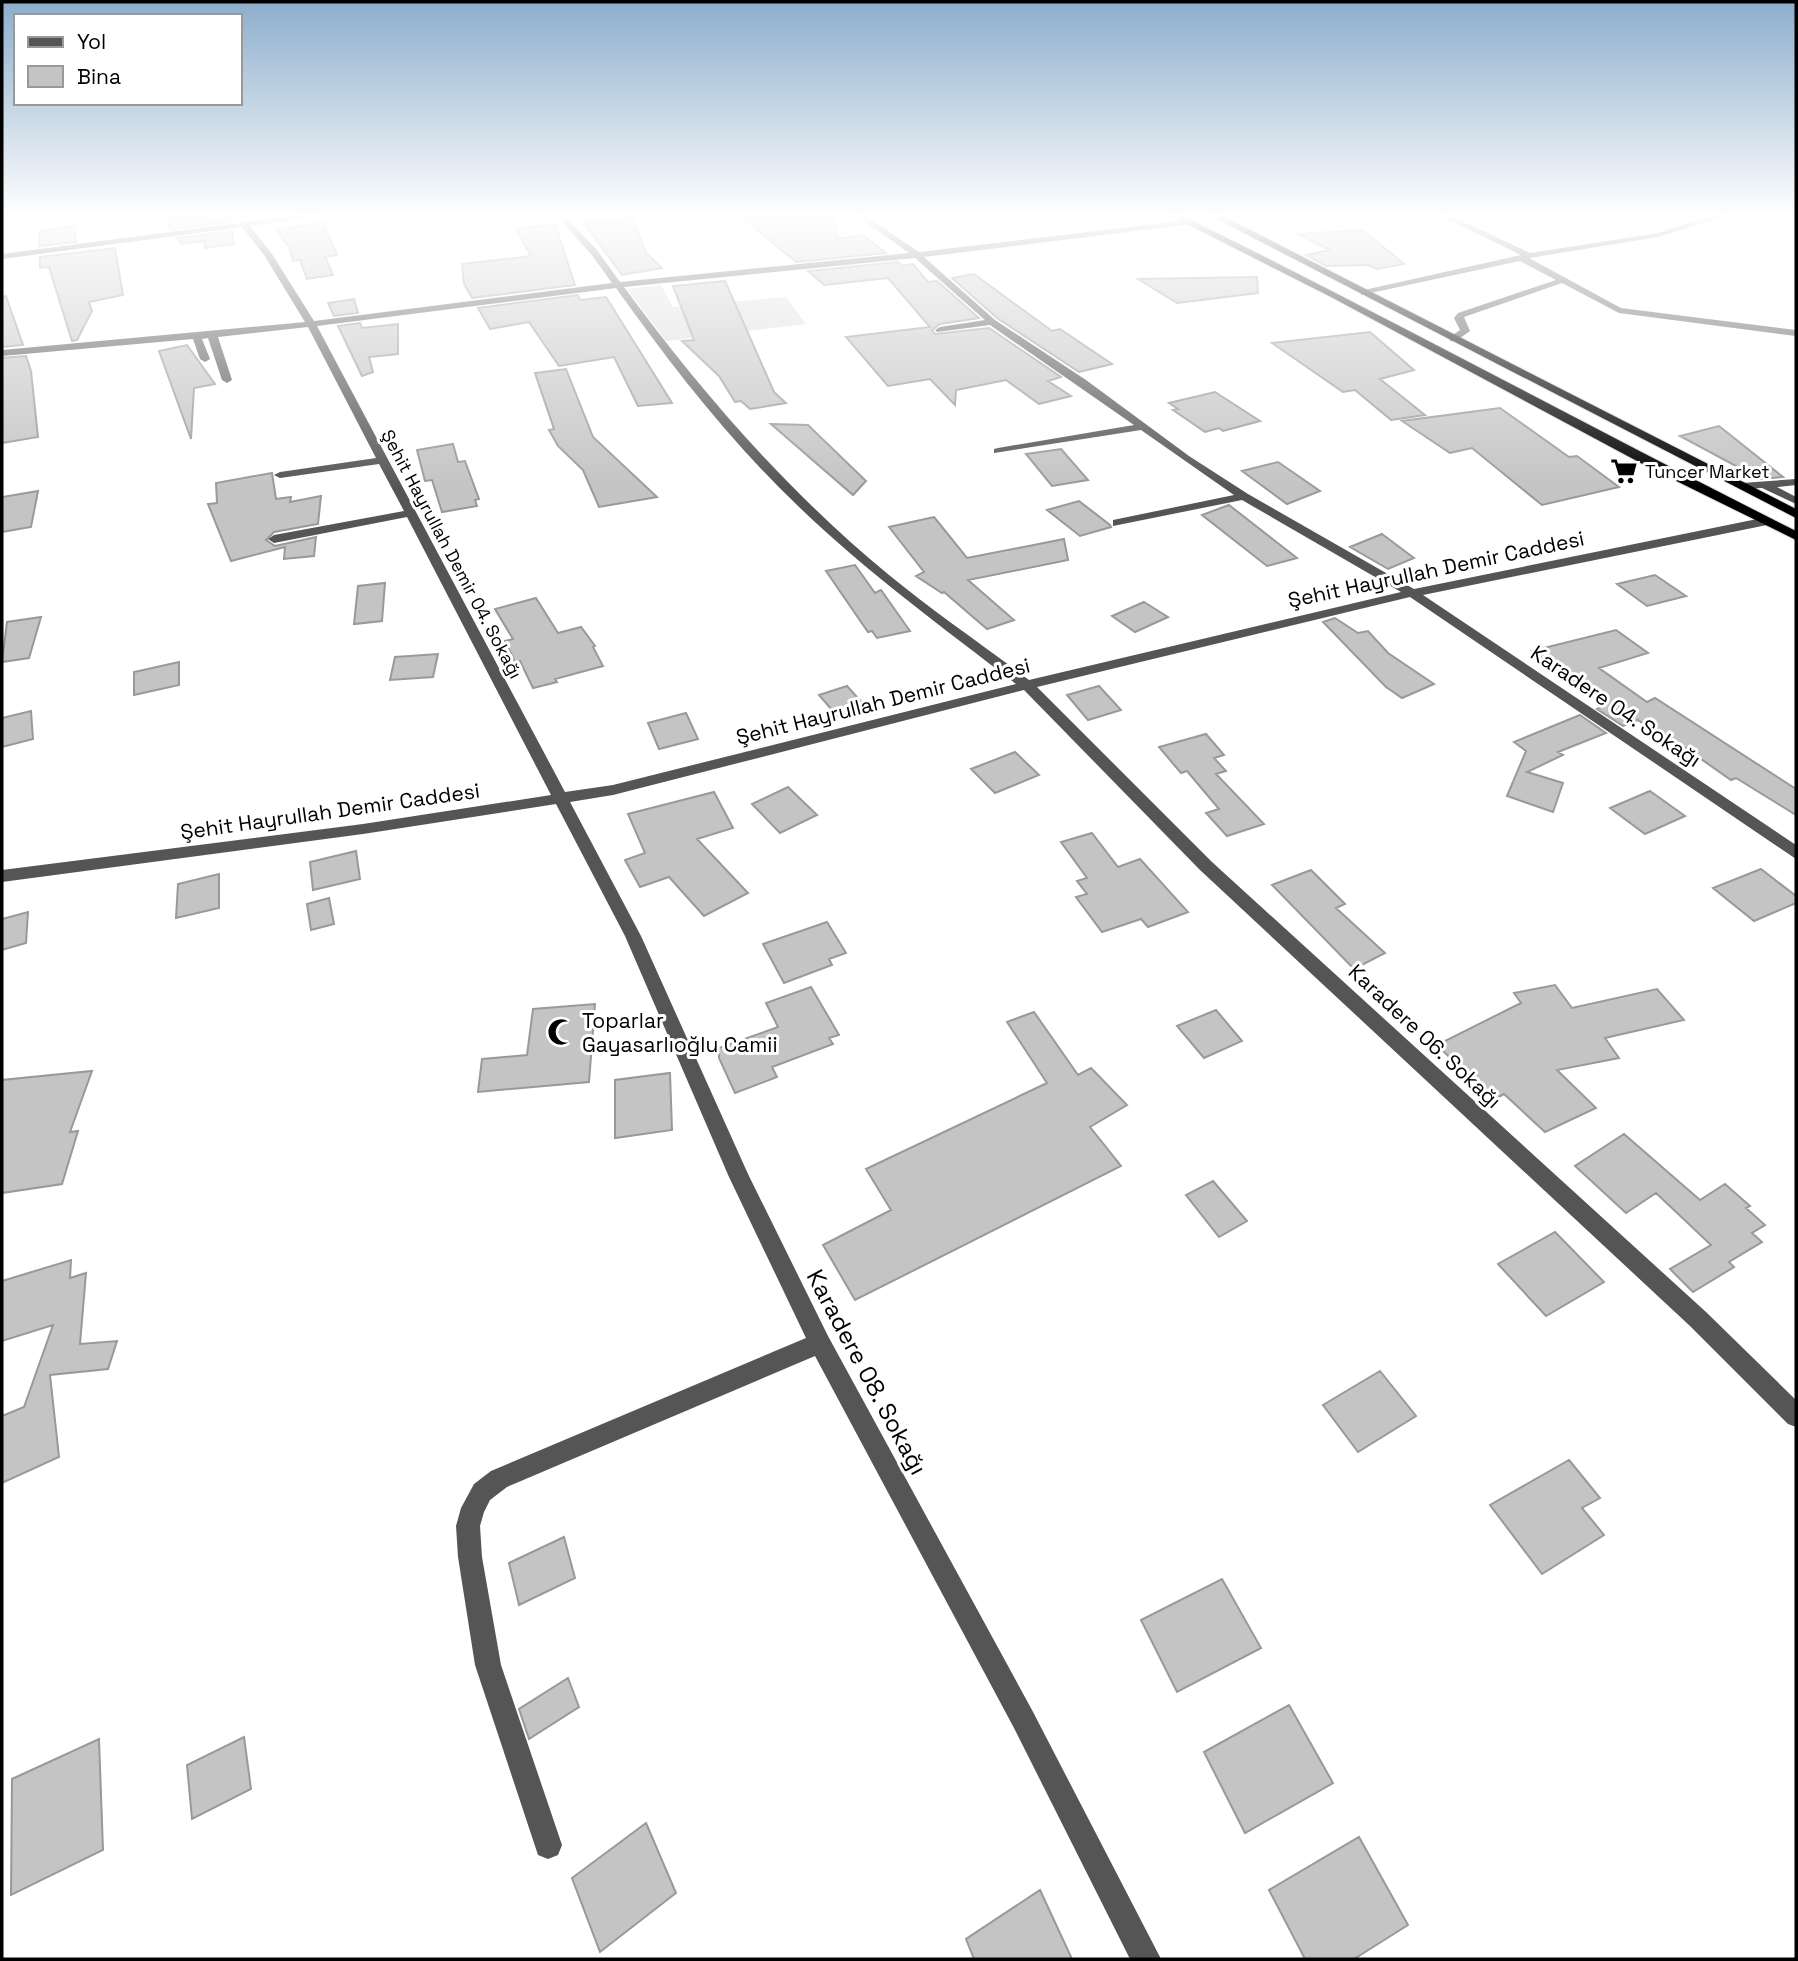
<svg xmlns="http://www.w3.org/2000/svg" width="1798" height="1961" viewBox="0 0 1798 1961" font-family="'Space Grotesk',sans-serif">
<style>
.green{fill:#dcdcdc}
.building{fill:#c4c4c4;stroke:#999;stroke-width:2}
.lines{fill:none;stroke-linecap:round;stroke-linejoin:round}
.highway-casing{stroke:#dbdbdb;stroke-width:2}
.minor{fill:#555;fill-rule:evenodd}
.highway{fill:#000;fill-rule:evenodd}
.labels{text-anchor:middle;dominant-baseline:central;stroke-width:6;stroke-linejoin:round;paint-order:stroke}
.far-poi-label{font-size:18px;fill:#000;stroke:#fff;text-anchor:start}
.far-street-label{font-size:18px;fill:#000;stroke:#fff}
.street-label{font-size:21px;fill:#000;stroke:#fff}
.poi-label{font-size:21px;fill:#000;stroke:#fff;text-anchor:start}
.near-street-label{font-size:24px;fill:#000;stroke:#fff}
</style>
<rect width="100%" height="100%" fill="#fff"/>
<!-- green -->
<path class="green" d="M661 285 673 307 786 297 806 324 666 341 627 289Z"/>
<!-- building -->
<path class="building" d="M159 214H228L230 222 171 229Z
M738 214H835L837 239 863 235 886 253 796 262Z
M633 218 646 253 662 268 622 275 583 222Z
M323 222 337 255 325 257 333 275 307 279 300 260 293 261 289 247 276 230Z
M555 224 575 285 472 298 464 284 462 264 531 256 516 229Z
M75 226 76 242 39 246V231Z
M1363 230 1404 264 1377 269 1367 265 1326 266 1306 255 1330 250 1298 234Z
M232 231 234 244 205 248 204 241 182 244 177 238Z
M115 248 123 295 89 302 92 311 77 340 72 341 49 267 40 268V257Z
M898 262 902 266 913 264 928 282 937 281 979 318 940 324 932 330 935 334 989 328 1061 377 1048 381 1071 396 1039 404 1006 380 956 390 955 405 930 379 888 386 846 337 930 327 888 278 824 285 808 271Z
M974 274 1052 331 1060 329 1112 364 1079 372 997 318 952 278Z
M1257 277 1258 293 1177 303 1138 279Z
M725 281 774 392 786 403 750 409 741 401 735 402 719 376 682 341 694 340 673 286Z
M578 295 580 300 606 297 672 403 638 406 614 357 559 366 529 322 490 329 478 308Z
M6 296 23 345 2 347V297Z
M354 299 358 313 334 316 328 303Z
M360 323 362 328 398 324V354L369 357 373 372 362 376 338 326Z
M1370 332 1414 370 1380 379 1425 415 1391 420 1355 390 1343 392 1272 343Z
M187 345 215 384 194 388 191 439 159 351Z
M26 356 31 371 38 437 2 443V358Z
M566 369 593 437 657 497 599 507 583 470 558 446 549 430 554 429 535 373Z
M1215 392 1260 421 1223 431 1219 428 1205 432 1173 410 1178 409 1169 403Z
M1500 408 1569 457 1577 456 1619 487 1542 505 1472 448 1450 453 1402 421Z
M771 424 808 425 866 481 853 495Z
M1719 426 1783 477 1760 479 1680 436Z
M453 444 458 462 465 461 479 499 475 500 477 506 442 512 432 480 425 481 417 450Z
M1061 449 1088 480 1052 486 1026 454Z
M1278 462 1320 491 1287 504 1242 471Z
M272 473 276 499 291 497 290 502 321 496 318 524 274 532 266 540 275 546 316 537 314 556 284 559 285 547 231 561 208 504 217 503 216 483Z
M38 491 31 527 2 532V497Z
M1079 501 1110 525 1111 527 1080 536 1047 510Z
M1229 505 1297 558 1267 566 1202 515Z
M934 517 967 558 1064 539 1068 560 968 580 1014 620 987 629 944 592 942 593 916 576 924 572 889 527Z
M1382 534 1414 558 1388 569 1350 547Z
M855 565 875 593 881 590 910 631 877 638 872 631 868 632 826 571Z
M1655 575 1686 596 1647 606 1617 584Z
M385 583 382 621 354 624 358 586Z
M536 598 558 633 581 627 595 646 593 647 603 666 555 679 557 682 533 688 520 661 515 662 505 641 513 639 495 609Z
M1144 602 1168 617 1135 632 1112 616Z
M41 617 29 658 2 662 7 622Z
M1335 618 1358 633 1368 631 1388 653 1434 684 1402 698 1386 687 1323 622Z
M1616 630 1648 653 1599 668 1647 702 1655 698 1796 789V815L1736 778 1731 780 1658 729 1653 731 1638 720 1623 726 1597 709 1605 705 1532 651Z
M438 654 433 677 390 680 395 657Z
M179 662V685L134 695V672Z
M847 686 866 707 838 717 819 695Z
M1099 686 1121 710 1088 720 1067 695Z
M31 711 33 739 2 747V718Z
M686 713 698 739 659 749 648 723Z
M1580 715 1606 733 1558 752 1563 755 1527 772 1563 783 1553 812 1507 796 1526 751 1514 742Z
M1206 734 1224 755 1214 758 1226 771 1216 774 1264 824 1227 836 1206 813 1219 809 1187 771 1181 773 1159 747Z
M1015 752 1039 775 995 793 971 769Z
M788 787 817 815 780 833 752 804Z
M1650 791 1685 816 1645 834 1610 808Z
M714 792 733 828 697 839 748 893 704 916 669 877 640 887 625 860 645 853 628 814Z
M1092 833 1118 867 1140 859 1188 912 1148 927 1141 919 1102 932 1076 897 1087 894 1077 881 1087 878 1061 842Z
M356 851 360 879 313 890 310 862Z
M1761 869 1796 896V903L1754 921 1713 888Z
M1311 870 1345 904 1336 908 1385 953 1354 969 1272 885Z
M219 874V908L176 918 178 884Z
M329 898 334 924 311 930 307 904Z
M28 912 26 943 2 950V919Z
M827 922 846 953 829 959 832 965 784 983 763 944Z
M1555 985 1572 1008 1657 989 1684 1020 1605 1038 1619 1058 1557 1070 1596 1108 1545 1132 1504 1094 1493 1100 1437 1045 1521 1003 1514 993Z
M811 987 839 1035 829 1038 833 1044 772 1067 777 1077 735 1093 719 1058V1048L778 1027 766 1003Z
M595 1004 589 1082 478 1092 482 1059 527 1055 533 1009Z
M1216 1010 1242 1041 1204 1058 1177 1026Z
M1034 1012 1078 1075 1091 1068 1127 1105 1090 1127 1121 1166 855 1300 823 1245 891 1210 866 1169 1047 1083 1007 1022Z
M92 1071 70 1132 78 1131 62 1184 2 1193V1080Z
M670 1073 672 1130 615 1138V1080Z
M1624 1134 1700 1200 1725 1184 1750 1206 1746 1208 1765 1225 1752 1233 1762 1242 1729 1262 1734 1267 1693 1292 1670 1269 1711 1245 1656 1193 1626 1213 1575 1166Z
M1213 1181 1247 1221 1219 1237 1186 1195Z
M1555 1232 1604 1282 1546 1316 1498 1264Z
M71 1260 70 1278 86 1273 80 1344 117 1341 108 1369 50 1375 59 1457 2 1483V1416L24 1407 53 1325 2 1341V1281Z
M1380 1371 1416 1416 1358 1452 1323 1405Z
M1569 1460 1600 1498 1582 1508 1604 1535 1542 1574 1490 1505Z
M564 1537 575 1578 519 1605 509 1563Z
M1222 1579 1261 1648 1177 1692 1141 1620Z
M568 1678 579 1707 529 1739 519 1709Z
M1289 1705 1333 1783 1245 1833 1204 1752Z
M244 1737 251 1789 192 1819 187 1765Z
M99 1739 103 1850 11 1895 12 1779Z
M646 1823 676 1893 600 1952 572 1878Z
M1359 1837 1408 1925 1354 1959H1305L1269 1890Z
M1040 1890 1072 1959H974L966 1939Z"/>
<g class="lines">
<defs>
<path id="highway" d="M1167 214H1179C1386 316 1589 427 1796 531V540L1650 468 1331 297Z
M1207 214H1219L1796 509V518Z"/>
</defs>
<!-- highway casing -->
<use href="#highway" class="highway-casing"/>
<!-- minor -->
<path class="minor" d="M308 214H329L250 226 272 254 314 321 612 283 591 254 555 214H563L597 250 620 282 909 253 854 214H863L919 252 1189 220 1192 224 924 257 995 320 1086 380 1189 456 1248 494 1414 589 1767 517 1773 521 1767 525 1423 595 1796 845V859L1410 597 1037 687 1212 862 1706 1312 1796 1400V1427L1788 1424 1690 1326 1200 870 1024 690 613 795 570 802 641 936 748 1174 828 1336 1032 1710 1161 1959H1130L1014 1728 815 1356 507 1487 490 1500 484 1512 480 1526 482 1557 501 1665 562 1845 558 1855 548 1859 538 1855 475 1665 458 1557 456 1526 461 1508 474 1484 491 1471 806 1338 729 1177 625 936 556 804 363 834 2 882V870L363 824 551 795 407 517 274 543 268 539 274 535 404 511 379 464 280 478 274 475 280 472 376 458 308 327 218 337 232 380 227 383 222 380 208 338 202 339 210 359 205 362 200 359 193 339 2 356V350L305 322 264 255 242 227 2 259V254ZM915 258 985 320 940 327 935 330 937 332 990 325 1134 425 998 448 994 449V453L1141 430 1234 495 1113 520V526L1242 500 1401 592 1029 680C983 645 934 612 889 575 787 491 702 393 624 287ZM616 288C671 365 728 439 797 505 865 571 941 626 1016 684L613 785 565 792 317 326Z
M1437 214H1447L1530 253 1658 233 1705 217 1734 214 1658 237 1529 258 1621 308 1796 330V336L1619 313 1562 283 1464 317 1470 331 1456 341H1450V337L1460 330 1454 318 1458 313 1556 280 1520 261 1361 295V291L1364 290 1521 255Z
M1796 479V485L1777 487 1796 497V504L1762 488 1742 489 1736 486 1742 483Z"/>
<!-- highway -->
<use href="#highway" class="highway"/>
</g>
<!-- sky -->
<linearGradient id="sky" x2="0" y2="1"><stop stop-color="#8cadcc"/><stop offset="0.44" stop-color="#fff"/><stop offset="1" stop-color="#fff" stop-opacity="0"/></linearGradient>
<rect width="1798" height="488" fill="url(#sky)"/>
<!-- icons -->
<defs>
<symbol id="supermarket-bare" viewBox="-9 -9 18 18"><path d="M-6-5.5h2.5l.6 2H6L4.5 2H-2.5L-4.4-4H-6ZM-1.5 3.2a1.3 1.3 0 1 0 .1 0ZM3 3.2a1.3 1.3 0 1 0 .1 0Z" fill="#000" stroke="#fff" stroke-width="2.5" paint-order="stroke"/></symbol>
<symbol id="mosque-bare" viewBox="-9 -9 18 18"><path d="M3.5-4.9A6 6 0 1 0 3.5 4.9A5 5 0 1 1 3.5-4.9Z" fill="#000" stroke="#fff" stroke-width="2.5" paint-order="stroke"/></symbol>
</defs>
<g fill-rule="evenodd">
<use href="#supermarket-bare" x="1605" y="452" width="38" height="38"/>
<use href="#mosque-bare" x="542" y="1013" width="38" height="38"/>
</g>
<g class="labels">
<!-- far-poi labels -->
<g class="far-poi-label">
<text x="1645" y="471">Tuncer Market</text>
</g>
<!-- far-street labels -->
<g class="far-street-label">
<text transform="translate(452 554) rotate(62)">Şehit Hayrullah Demir 04. Sokağı</text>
</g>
<!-- street labels -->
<g class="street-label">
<text transform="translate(1436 569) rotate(-12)">Şehit Hayrullah Demir Caddesi</text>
<text transform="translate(883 701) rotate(-14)">Şehit Hayrullah Demir Caddesi</text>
<text transform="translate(1616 706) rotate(34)">Karadere 04. Sokağı</text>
<text transform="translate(330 811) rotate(-8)">Şehit Hayrullah Demir Caddesi</text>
<text transform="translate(1425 1036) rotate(43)">Karadere 06. Sokağı</text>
</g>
<!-- poi labels -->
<g class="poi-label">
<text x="582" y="1020">Toparlar<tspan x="582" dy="24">Gayasarlıoğlu Camii</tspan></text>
</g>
<!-- near-street labels -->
<g class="near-street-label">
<text transform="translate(867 1372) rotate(62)">Karadere 08. Sokağı</text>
</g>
</g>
<!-- border -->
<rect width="1798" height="1961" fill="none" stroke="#000000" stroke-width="7"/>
<!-- legend -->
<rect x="14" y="14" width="228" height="91" fill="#ffffff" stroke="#999999" stroke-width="2"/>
<rect x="28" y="37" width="35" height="10" fill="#555555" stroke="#999999" stroke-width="2"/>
<text x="77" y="49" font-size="21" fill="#000000">Yol</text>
<rect x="28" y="66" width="35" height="21" fill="#c4c4c4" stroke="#999999" stroke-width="2"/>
<text x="77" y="84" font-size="21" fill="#000000">Bina</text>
</svg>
